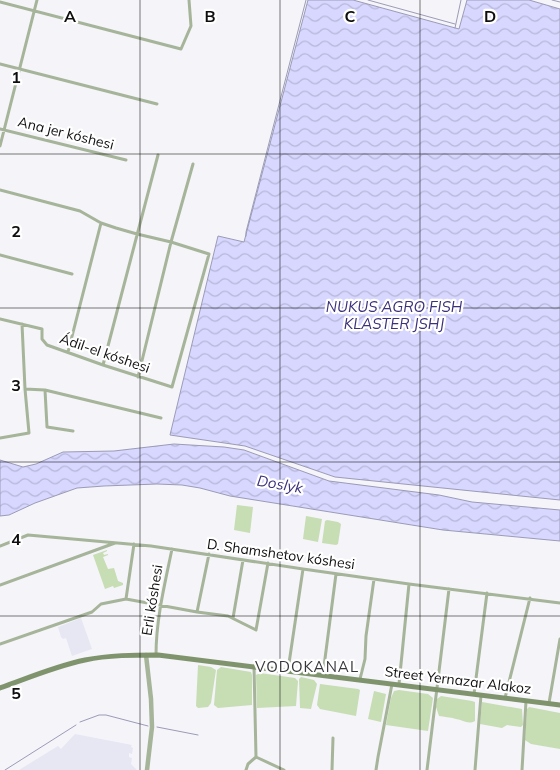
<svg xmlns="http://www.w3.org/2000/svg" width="560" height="770" viewBox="0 0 560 770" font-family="Mulish,sans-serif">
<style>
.built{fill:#e7e7f3}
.grass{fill:#c7ddb4}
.water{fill:url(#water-waves);stroke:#9b9bb7}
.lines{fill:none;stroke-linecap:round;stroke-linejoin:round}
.stream{stroke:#9b9bb7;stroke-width:1}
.minor{stroke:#a6b499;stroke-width:3}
.tertiary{stroke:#a6b499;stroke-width:4.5}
.secondary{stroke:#7f946d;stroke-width:5}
.grid{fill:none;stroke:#0e0e0f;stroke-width:1;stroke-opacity:0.55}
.labels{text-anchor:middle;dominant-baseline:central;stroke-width:4.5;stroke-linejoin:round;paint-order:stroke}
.street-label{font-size:14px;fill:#0e0e0f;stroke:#fff}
.water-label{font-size:15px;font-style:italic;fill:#3c317b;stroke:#fff}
.neighbourhood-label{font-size:15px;letter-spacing:1px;fill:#38383c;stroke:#fff}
.grid-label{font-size:16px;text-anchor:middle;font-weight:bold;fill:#0e0e0f;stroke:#fff;stroke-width:4.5;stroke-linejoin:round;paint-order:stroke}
</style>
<defs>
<pattern id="water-waves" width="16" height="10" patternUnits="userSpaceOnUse" patternTransform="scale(1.25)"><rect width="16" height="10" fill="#d7d7ff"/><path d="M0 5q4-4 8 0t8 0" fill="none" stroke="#b7b7d9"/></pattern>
</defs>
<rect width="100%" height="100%" fill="#f4f4f9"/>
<!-- built -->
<path class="built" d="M81 618 92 649 72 656 66 638 63 639 61 637 58 627Z
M75 734 132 745 131 747 133 748 132 754 129 753V757L132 758 131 764 137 770H19L58 746 61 749Z"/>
<!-- grass -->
<path class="grass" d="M237 505 253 507 250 533 234 530Z
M306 516 322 519 318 542 303 539Z
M327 520 338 522 341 524 338 544 336 545 322 543 325 521Z
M107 550V551L103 553 104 555 108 554V555L103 557 108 569 114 568 118 581 123 583V585L114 588 113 586 105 589 93 555Z
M198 665 211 667 216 670 211 703 208 707 198 708 196 706Z
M221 667 251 672 252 675V705L218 708 214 705 217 670Z
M260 673 295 678 298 681 296 706 257 708 256 675Z
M301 677 314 680 317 684 311 709 300 708 299 679Z
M320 684 358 689 360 690 356 716 320 709 317 705Z
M399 690 428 694 433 698 428 731 386 725 391 698 394 691Z
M374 691 386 694 381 722 368 719Z
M441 696 472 701 475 702V721C468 725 463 720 456 719 450 717 444 717 439 716L436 707 437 699Z
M482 702 522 709 523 725 521 727 507 725 502 728 480 724Z
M529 707 560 713V749L531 744 525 740 527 709Z"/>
<!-- water -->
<path class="water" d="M308 0H353L459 29 467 0H529L560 9V500L335 477 245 446 170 435 218 236 244 242Z
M174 444 224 447 244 450 329 481 439 495 472 502 560 510V541L443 530 230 496 200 488 182 485 157 484 104 486 77 488 35 503 9 515 0 516V460L23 467 36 464 63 452 114 451Z"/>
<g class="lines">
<!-- stream -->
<path class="stream" d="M368 0 455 24
M552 0 560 2
M455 28 461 0
M246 236V232L306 0
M80 722 99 715H106L148 726
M157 727 198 735
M5 770 76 725"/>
<!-- minor -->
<path class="minor" d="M0 2 181 49 191 26 189 0
M0 64 157 104
M0 129 126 160
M0 146 37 0
M0 190 80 211 101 223 116 228 137 234 171 242 209 254 172 387 103 365 47 345 42 339V329L0 319
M0 255 72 274
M68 352 101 223
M103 365 158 155
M138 377 171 242 193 164
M25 389 45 390 161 418
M45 390 47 427 73 431
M0 438 29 433 25 389 22 324
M0 546 28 535 151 546 303 569 409 584 560 603
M0 585 115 543
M126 599 134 544
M197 612 209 554
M233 618 243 560
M0 644 92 612 101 604 126 599 197 612 228 616 256 630 268 563
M156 655C156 619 165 583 172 549
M288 670 303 569
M323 674 336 574
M360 679 365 659 366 636 374 579
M399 684 409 584
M474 694 487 593
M505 698 530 598
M549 703 560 639
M256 757 284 770
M246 770 248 764 256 757 254 666
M332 770 333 738
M376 770 378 757 392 684
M427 770 449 589
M475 770 481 695
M522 770 526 701"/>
<!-- tertiary -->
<path class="tertiary" d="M146 655 151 699 152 727 147 770"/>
<!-- secondary -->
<path class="secondary" d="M0 688C28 678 56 666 85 660 109 655 134 655 158 655L560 705"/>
</g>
<!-- grid -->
<path class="grid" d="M140 0V770M280 0V770M420 0V770M0 154H560M0 308H560M0 462H560M0 616H560"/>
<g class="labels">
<!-- street labels -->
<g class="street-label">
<text transform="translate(66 133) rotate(14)">Ana jer kóshesi</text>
<text transform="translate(105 353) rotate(19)">Ádil-el kóshesi</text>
<text transform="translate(281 554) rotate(8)">D. Shamshetov kóshesi</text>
<text transform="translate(152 600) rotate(-81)">Erli kóshesi</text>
<text transform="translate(458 680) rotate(7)">Street Yernazar Alakoz</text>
</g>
<!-- water labels -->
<g class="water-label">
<text x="394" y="306">NUKUS AGRO FISH<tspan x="394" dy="17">KLASTER JSHJ</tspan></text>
<text transform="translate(280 484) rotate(10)">Doslyk</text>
</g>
<!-- neighbourhood labels -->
<g class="neighbourhood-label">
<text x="307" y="666">VODOKANAL</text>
</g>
</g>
<g class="grid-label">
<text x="70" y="22">A</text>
<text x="210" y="22">B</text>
<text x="350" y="22">C</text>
<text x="490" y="22">D</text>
<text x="16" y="83">1</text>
<text x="16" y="237">2</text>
<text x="16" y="391">3</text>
<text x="16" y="545">4</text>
<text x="16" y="699">5</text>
</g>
</svg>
